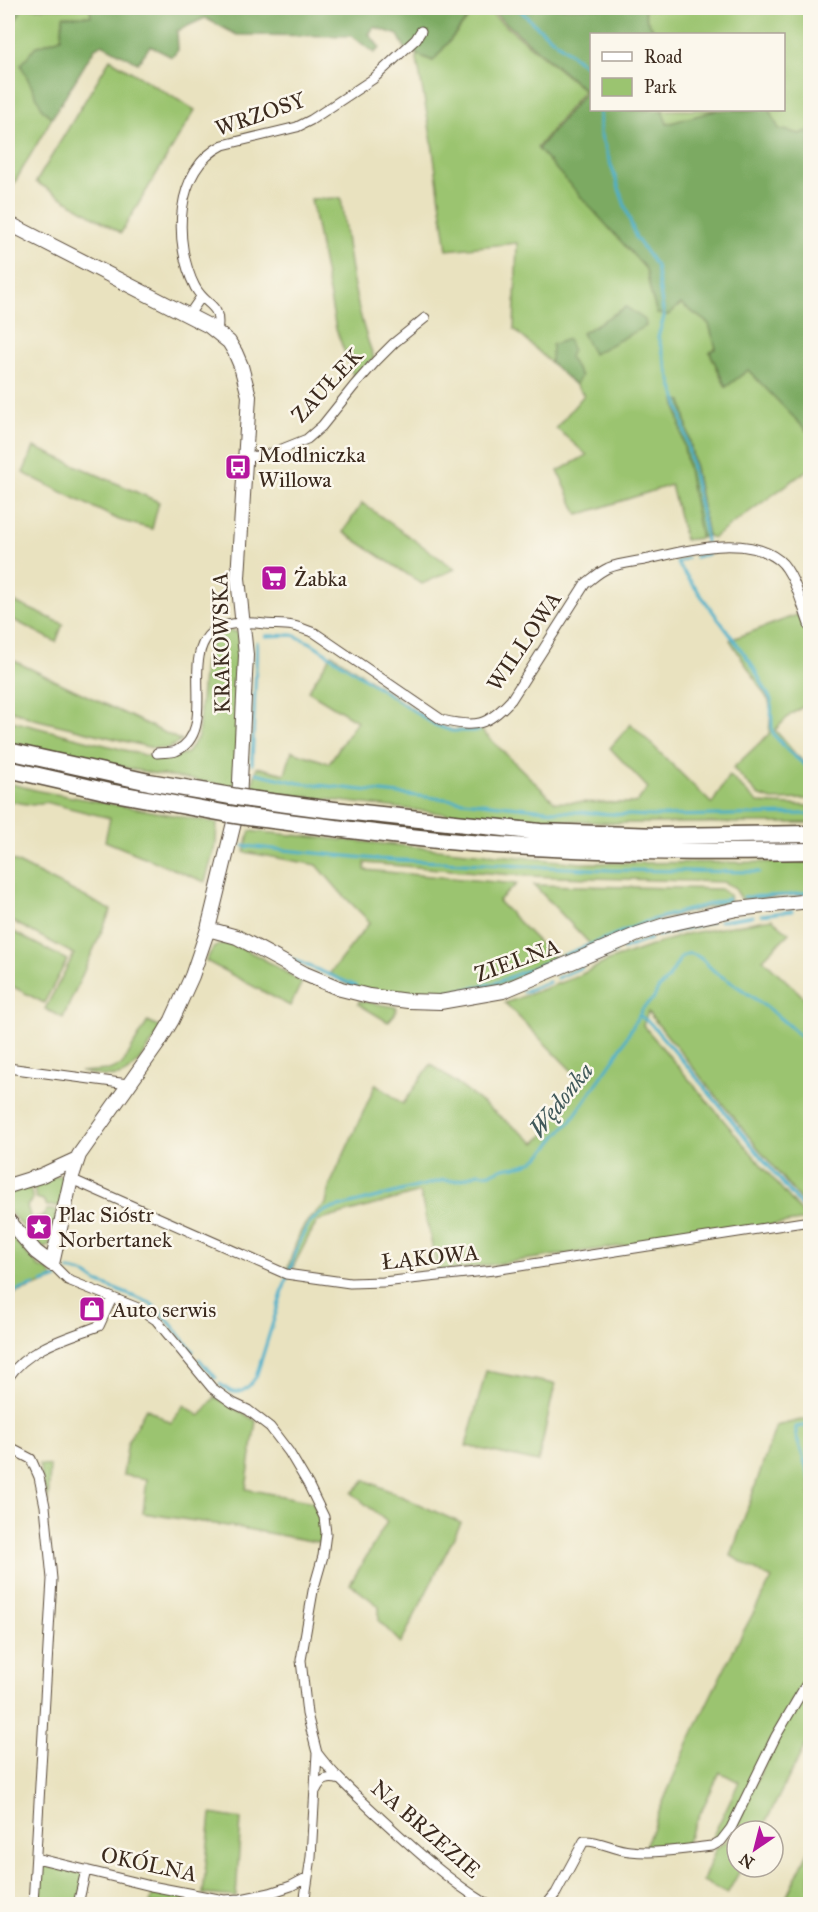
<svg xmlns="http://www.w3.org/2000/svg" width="818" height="1912" viewBox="0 0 818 1912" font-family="'IM FELL Great Primer',serif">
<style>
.green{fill:#9bc470;stroke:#6b7747;stroke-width:1.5}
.forest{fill:#7caa62;stroke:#5c6a40;stroke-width:1.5}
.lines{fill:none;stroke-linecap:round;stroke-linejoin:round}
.stream{stroke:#4bb0ca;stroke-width:3}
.street-casing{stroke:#554636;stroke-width:11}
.secondary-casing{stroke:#554636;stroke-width:16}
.highway-casing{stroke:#554636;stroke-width:19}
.street{stroke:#fff;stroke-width:9}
.secondary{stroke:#fff;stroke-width:14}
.highway{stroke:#fff;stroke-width:16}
.highway-bridge-casing{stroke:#554636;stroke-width:19;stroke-linecap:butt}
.highway-bridge{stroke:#fff;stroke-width:16}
.labels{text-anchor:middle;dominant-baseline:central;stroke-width:5;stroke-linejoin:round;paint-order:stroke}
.street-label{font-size:22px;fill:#3b2a1e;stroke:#fbf7ec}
.poi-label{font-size:22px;fill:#3b2a1e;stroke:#fbf7ec;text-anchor:start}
.water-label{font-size:24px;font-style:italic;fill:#41595a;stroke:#fbf7ec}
</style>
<rect width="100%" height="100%" fill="#fbf7ec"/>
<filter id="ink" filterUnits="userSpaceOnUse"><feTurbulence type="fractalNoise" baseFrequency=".0167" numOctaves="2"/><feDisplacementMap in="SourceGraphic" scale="12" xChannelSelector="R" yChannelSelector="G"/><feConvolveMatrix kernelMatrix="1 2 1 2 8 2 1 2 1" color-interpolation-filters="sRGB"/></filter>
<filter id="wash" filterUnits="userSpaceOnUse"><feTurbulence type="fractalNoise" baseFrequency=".008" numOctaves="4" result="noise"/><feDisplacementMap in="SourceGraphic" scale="24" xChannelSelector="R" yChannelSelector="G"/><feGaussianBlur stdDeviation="1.35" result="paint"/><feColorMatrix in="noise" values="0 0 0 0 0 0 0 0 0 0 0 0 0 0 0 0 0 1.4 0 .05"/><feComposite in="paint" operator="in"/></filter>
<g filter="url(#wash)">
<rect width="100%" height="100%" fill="#e9e2bf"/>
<!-- green -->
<path class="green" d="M22 8H90L92 16 61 38 35 47 43 110 52 118 8 194V26L17 18Z
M477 8H484L584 90 537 148 646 269 651 294 668 315 681 304 709 324 716 348 710 353 726 387 748 370 810 434V468L713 538 708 536 682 401 676 400 701 538 685 540 671 485 578 515 558 471 587 455 556 428 584 395 575 385 581 376 553 345 551 363 514 329 517 243 447 250 431 136 416 54 433 61Z
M644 8H810V130L800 134 779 129 769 110H784V34H656L646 18Z
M110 59 195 110 121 233 36 182Z
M662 110H718L667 124Z
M341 198C348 252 354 307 374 358L354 378 336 329 311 199Z
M34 447 159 502 152 529 119 520 23 473Z
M362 503 455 569 422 584 343 532Z
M8 599 63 624 56 642 8 617Z
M799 614 810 645V702L790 715 775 730 796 755 810 766V799L772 800 758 795 733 768 769 734 771 710 769 701 730 640Z
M227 631 238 632 237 766 235 787 156 774 8 743V720L163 760 187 753 198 737 204 663 212 642Z
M332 654 435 724 453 730 480 729 555 802 636 803 648 788 610 748 631 724 712 804 729 775 758 803 810 806V823H609L457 815 257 791 252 787 257 767 285 774 292 751 329 763 357 721 308 691Z
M8 658 182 741 167 749 153 748 30 718 20 713 8 710Z
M8 783 39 791 217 823 216 843 205 882 105 841 110 818 45 802 33 805 8 801Z
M250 831 582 863 810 862V894L742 900 734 887 723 882 526 876 365 863V870L517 884 498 901 558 962 502 985 425 998 351 987 330 973 370 922 341 893 317 865 244 852Z
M8 858 111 910 63 1018 45 1009 74 954 8 919Z
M534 885 721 889 729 895 730 902 662 919 593 947Z
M772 919 789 933 763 959 810 1003V1212L648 1012 643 1025 808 1220 438 1272 420 1192 318 1221 310 1234 291 1271 287 1270C298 1239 298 1224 326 1204L330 1185 376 1084 403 1104 431 1064 535 1143 543 1136 581 1080 505 1003 576 977 608 961 686 934Z
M8 929 67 960 44 1003 8 984Z
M224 943C252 949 277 968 302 982L290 1006 206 961 213 948Z
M359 1001 397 1007 395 1014 388 1022 358 1004Z
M148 1021 162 1028C152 1042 135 1073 118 1076 106 1078 92 1074 80 1072L109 1070 122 1065Z
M56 1176H61L65 1180 60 1206H47L43 1200 36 1198 33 1184Z
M29 1185 33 1199 27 1206 30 1216 24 1228 8 1210V1191Z
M47 1210H57L55 1217 57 1218 49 1246 45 1248 40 1246 28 1232 35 1218 43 1216Z
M8 1233 39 1267 49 1271 54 1280 8 1296Z
M486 1371 555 1384 538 1462 466 1446Z
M215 1397 256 1421 246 1489 313 1502 321 1522 322 1543 241 1528 143 1513 147 1479 123 1475 128 1441 146 1408 171 1423 184 1405 200 1416Z
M810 1418V1672L779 1723 733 1823 720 1838 710 1842 739 1782 720 1772 685 1845 644 1850C679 1757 723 1666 772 1579L731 1556 776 1426Z
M39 1464 50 1466 48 1504Z
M365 1480 461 1523 401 1643 379 1621V1606L350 1584 387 1522 352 1493Z
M810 1682V1736L761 1831H737V1867H742L727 1894 703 1881 716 1848 727 1841 777 1739Z
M211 1814 241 1819 236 1897 203 1894Z
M810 1848V1904H783Z
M40 1863 85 1874 78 1904H38Z
M153 1893 186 1898 184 1904H150Z"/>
<!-- forest -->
<path class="forest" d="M8 8H22L17 18 8 26Z
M90 8H476L433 61 416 54 415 52H407L398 35 374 27 369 34 380 48 374 53 352 36 237 35 205 18 177 31 178 50 172 57 150 46 138 63 102 44 95 48 52 118 43 110 21 65 35 47 61 38 63 16H91Z
M488 8H644L646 18 656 34H592V110H662L667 124 718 110H769L779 129 800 134 810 130V434L748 370 726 387 710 352 716 348 709 324 681 304 668 315 657 314 651 294 646 269 538 149 586 91Z
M626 307 645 320 646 326 593 354 582 333Z
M568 339 572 349 569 357 581 376 575 385 551 363 552 345Z
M675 400 682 401 708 536 701 538Z"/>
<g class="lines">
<!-- stream -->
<path class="stream" d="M514 8 520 10 534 24 592 71
M600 110V133L636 238 656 266 664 317 658 337 681 414 705 531 706 542
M695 557 708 554
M687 558 677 563 751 663 771 700 772 731 775 736 788 751 810 769
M266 636 293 635 311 643 435 725 452 731H478
M252 764 257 642
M256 773 299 783 555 811 651 816 810 814
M244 846 376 859 610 870 759 872
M744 897 789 895 810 892
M761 915 792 911
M720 921 753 916
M657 936 711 922
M623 949 650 939
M287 957 356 986
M590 963 615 952
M557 978 582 967
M523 992 549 982
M407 994C438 994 468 991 498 982L651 920 728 899
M639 1015 650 1023 688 1067 810 1217
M69 1270 83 1273 97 1282 150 1303 162 1313 193 1351
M290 1270C298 1247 303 1220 327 1210L444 1180C455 1183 468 1177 478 1173 489 1176 494 1171 504 1168 511 1166 520 1167 527 1164 547 1156 554 1135 570 1122L616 1056 643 1008 654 998 658 989 668 979 681 957 689 953C705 957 707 967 718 974 746 991 789 1022 810 1047
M42 1283 57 1278
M8 1294 35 1285
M199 1359 216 1378
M220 1384C236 1398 245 1393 256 1377L287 1277
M810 1425 796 1427V1436L810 1478"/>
</g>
</g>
<g filter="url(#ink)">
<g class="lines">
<defs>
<path id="street" d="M188 316 201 297
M217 333C222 301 207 309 195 287 173 244 174 169 223 145L297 127 311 120 373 79 416 39 421 31
M247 457 267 455 307 439 322 426 354 386 376 361 394 343 425 318
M157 753C163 752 171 753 176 751 232 725 148 610 265 624 274 625 284 624 293 626 300 627 308 631 315 633L442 720C476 728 487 726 511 700L585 584C593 578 599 572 608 568 620 563 635 562 649 559 686 550 746 534 779 560 794 572 803 609 810 627
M8 1068 128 1084
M71 1179 286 1274 350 1283 383 1282 494 1270 810 1221
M52 1264 68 1280 138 1308 156 1320 212 1388 233 1403 248 1410 270 1427 289 1452 308 1484 324 1517 326 1533 323 1556 313 1591 301 1660 307 1714 317 1753 311 1857 304 1904
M8 1378C28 1348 66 1338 99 1326L112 1298
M8 1447 31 1459 39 1477 45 1506 52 1579 33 1904
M317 1753C334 1776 355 1794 375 1813 411 1846 446 1879 487 1904
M316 1790C321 1778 330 1777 340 1780
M36 1858 151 1886 224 1900 241 1899 270 1893 291 1886 308 1877
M78 1904 86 1870
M547 1904 556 1893 584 1841C600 1840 614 1850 630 1851 657 1854 685 1849 712 1846L721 1841 731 1828 776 1736 810 1678"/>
<path id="secondary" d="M8 223 209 326 229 342 235 352 241 366 249 396 238 578 246 655 239 802 208 929 192 976 172 1020 159 1042 79 1155 71 1179 52 1264 36 1252 8 1220
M208 929 237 937 305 974 341 989 369 996 408 1001 440 1002 503 991 638 934 665 925 737 909 810 901
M8 1186 40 1176 77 1159"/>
<path id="highway" d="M8 751 149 782 231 796
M8 769 109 792 229 814
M249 799 325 809 540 832 658 836 810 834
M248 817C322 826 396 837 470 843 583 852 697 853 810 851"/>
</defs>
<!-- street casing -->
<use href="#street" class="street-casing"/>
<!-- secondary casing -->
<use href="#secondary" class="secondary-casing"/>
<!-- highway casing -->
<use href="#highway" class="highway-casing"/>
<!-- street -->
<use href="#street" class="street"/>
<!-- secondary -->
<use href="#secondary" class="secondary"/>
<!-- highway -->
<use href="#highway" class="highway"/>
<defs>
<path id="highway-bridge" d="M231 796 249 799
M229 814 248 817"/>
</defs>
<!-- highway-bridge casing -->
<use href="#highway-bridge" class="highway-bridge-casing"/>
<!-- highway-bridge -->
<use href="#highway-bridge" class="highway-bridge"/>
</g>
</g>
<!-- icons -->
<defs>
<symbol id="bus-square" viewBox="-11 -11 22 22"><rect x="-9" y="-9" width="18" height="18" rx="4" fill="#b5179e" stroke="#fbf7ec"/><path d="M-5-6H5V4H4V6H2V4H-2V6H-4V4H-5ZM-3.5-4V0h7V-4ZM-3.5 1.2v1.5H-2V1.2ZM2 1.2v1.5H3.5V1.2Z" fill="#fff"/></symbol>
<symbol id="supermarket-square" viewBox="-11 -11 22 22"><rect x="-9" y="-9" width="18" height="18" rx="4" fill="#b5179e" stroke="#fbf7ec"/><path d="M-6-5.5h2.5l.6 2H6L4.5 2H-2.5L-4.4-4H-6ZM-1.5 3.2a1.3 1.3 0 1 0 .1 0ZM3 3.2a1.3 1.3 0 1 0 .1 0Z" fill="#fff"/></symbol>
<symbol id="sight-square" viewBox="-11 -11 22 22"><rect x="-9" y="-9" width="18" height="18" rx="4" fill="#b5179e" stroke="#fbf7ec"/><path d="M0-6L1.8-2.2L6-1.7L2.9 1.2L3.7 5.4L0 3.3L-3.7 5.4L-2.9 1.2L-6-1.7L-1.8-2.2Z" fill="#fff"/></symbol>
<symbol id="shop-square" viewBox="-11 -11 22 22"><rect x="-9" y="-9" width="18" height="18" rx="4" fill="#b5179e" stroke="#fbf7ec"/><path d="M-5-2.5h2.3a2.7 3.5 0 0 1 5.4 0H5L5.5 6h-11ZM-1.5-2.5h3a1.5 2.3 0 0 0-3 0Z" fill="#fff"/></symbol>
</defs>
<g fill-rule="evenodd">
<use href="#bus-square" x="223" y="452" width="30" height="30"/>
<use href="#supermarket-square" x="259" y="563" width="30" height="30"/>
<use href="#sight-square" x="24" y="1212" width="30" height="30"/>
<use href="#shop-square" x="77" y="1294" width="30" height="30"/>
</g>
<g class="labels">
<!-- street labels -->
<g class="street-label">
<text transform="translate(260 114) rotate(-19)">WRZOSY</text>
<text transform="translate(327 385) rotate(-47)">ZAUŁEK</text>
<text transform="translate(524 641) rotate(-56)">WILLOWA</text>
<text transform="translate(221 643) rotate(-91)">KRAKOWSKA</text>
<text transform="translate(517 960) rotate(-20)">ZIELNA</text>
<text transform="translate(430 1257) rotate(-6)">ŁĄKOWA</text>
<text transform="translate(426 1829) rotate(41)">NA BRZEZIE</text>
<text transform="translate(149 1864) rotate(12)">OKÓLNA</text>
</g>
<!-- poi labels -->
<g class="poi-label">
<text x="258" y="454">Modlniczka<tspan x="258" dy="25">Willowa</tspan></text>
<text x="294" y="578">Żabka</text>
<text x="58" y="1214">Plac Sióstr<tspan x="58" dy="25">Norbertanek</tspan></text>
<text x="112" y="1309">Auto serwis</text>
</g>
<!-- water labels -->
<g class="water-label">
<text transform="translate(561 1100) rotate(-52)">Wędonka</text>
</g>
</g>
<!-- margin -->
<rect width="818" height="1912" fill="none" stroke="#fbf7ec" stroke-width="30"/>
<!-- legend -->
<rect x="590" y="33" width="195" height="78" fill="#fbf7ec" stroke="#aea59a" stroke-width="1.5"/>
<rect x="602" y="52" width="30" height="9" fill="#ffffff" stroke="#aea59a" stroke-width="1.5"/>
<text x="644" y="63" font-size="18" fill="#3b2a1e">Road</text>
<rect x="602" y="78" width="30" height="18" fill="#9bc470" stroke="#aea59a" stroke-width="1.5"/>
<text x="644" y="93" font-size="18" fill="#3b2a1e">Park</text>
<!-- north arrow -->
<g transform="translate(755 1849) rotate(215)"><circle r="28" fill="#fbf7ec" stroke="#aea59a" stroke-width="1.5"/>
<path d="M0-4.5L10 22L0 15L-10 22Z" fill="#b5179e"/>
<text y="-9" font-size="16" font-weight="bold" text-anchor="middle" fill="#3b2a1e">N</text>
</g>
</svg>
